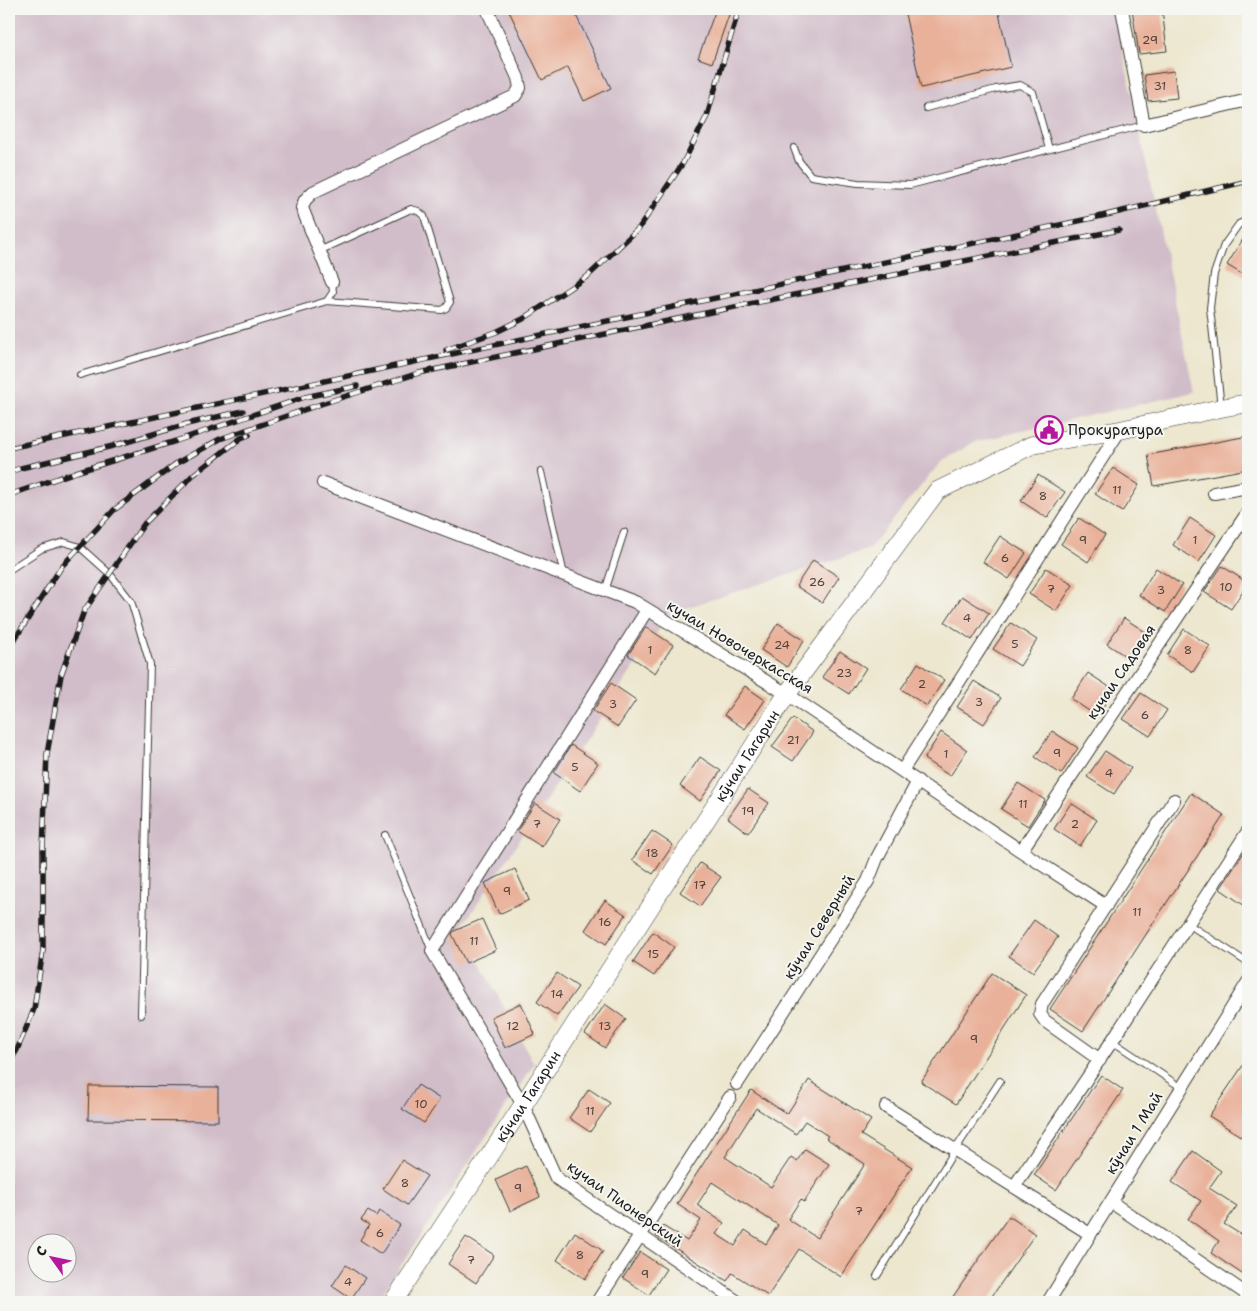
<svg xmlns="http://www.w3.org/2000/svg" width="1257" height="1311" viewBox="0 0 1257 1311" font-family="'Shantell Sans',sans-serif">
<style>
.industrial{fill:#d1bdc9;fill-rule:evenodd}
.building{fill:#e9b19a;fill-rule:evenodd}
.lines{fill:none;stroke-linecap:round;stroke-linejoin:round}
.service-casing{stroke:#3b3a37;stroke-width:8}
.minor-casing{stroke:#3b3a37;stroke-width:14}
.secondary-casing{stroke:#3b3a37;stroke-width:19}
.service{stroke:#fff;stroke-width:6}
.minor{stroke:#fff;stroke-width:12}
.secondary{stroke:#fff;stroke-width:18}
.rail-casing{stroke:#1c1c1c;stroke-width:5.5}
.rail{stroke:#f6f6f2;stroke-width:4;stroke-dasharray:11;stroke-linecap:butt}
.labels{text-anchor:middle;dominant-baseline:central;stroke-width:4;stroke-linejoin:round;paint-order:stroke}
.number-label{font-size:12px;fill:#4f413c}
.poi-label{font-size:15px;fill:#1c1c1c;stroke:#f6f6f2;text-anchor:start}
.street-label{font-size:15px;fill:#1c1c1c;stroke:#f6f6f2}
</style>
<rect width="100%" height="100%" fill="#f6f6f2"/>
<filter id="ink" filterUnits="userSpaceOnUse"><feTurbulence type="fractalNoise" baseFrequency=".02" numOctaves="2"/><feDisplacementMap in="SourceGraphic" scale="10" xChannelSelector="R" yChannelSelector="G"/><feConvolveMatrix kernelMatrix="1 2 1 2 8 2 1 2 1" color-interpolation-filters="sRGB"/></filter>
<filter id="wash" filterUnits="userSpaceOnUse"><feTurbulence type="fractalNoise" baseFrequency=".0096" numOctaves="4" result="noise"/><feDisplacementMap in="SourceGraphic" scale="20" xChannelSelector="R" yChannelSelector="G"/><feGaussianBlur stdDeviation="1.12" result="paint"/><feColorMatrix in="noise" values="0 0 0 0 0 0 0 0 0 0 0 0 0 0 0 0 0 1.4 0 .05"/><feComposite in="paint" operator="in"/></filter>
<g filter="url(#wash)">
<rect width="100%" height="100%" fill="#ede7cf"/>
<!-- industrial -->
<path class="industrial" d="M9 9H1114L1194 392 974 442 940 463 869 549 670 613 462 927 534 1064 377 1302H9ZM38 1244H68V1274H38Z"/>
<g id="blocks">
<!-- building -->
<path class="building" d="M508 9H573L611 88 584 101 568 67 542 80Z
M716 9H731L712 63 698 58Z
M904 9H998L1011 67 921 88Z
M1132 9H1162L1167 51 1139 54Z
M1174 71 1177 98 1148 101 1144 75Z
M1248 231V278L1227 265Z
M1248 436V469L1154 486 1148 455Z
M1113 468 1139 485 1122 512 1095 494Z
M1038 475 1065 492 1047 518 1021 501Z
M1079 518 1105 535 1088 562 1061 544Z
M1190 518 1216 535 1199 562 1173 545Z
M1000 536 1026 553 1009 579 983 562Z
M813 560 839 577 822 603 796 586Z
M1222 566 1248 583 1231 609 1204 592Z
M1046 568 1073 585 1056 611 1029 594Z
M1156 568 1182 585 1165 612 1139 595Z
M962 596 989 613 972 640 945 622Z
M1124 618 1150 635 1133 661 1107 644Z
M778 623 804 640 787 667 761 650Z
M1011 623 1037 640 1020 666 993 649Z
M646 627 673 645 655 673 628 655Z
M1184 629 1210 646 1193 672 1167 655Z
M840 651 866 668 849 694 822 677Z
M918 663 944 680 927 706 901 689Z
M1088 673 1114 690 1097 716 1071 699Z
M974 681 1001 698 984 724 957 707Z
M611 683 636 700 618 727 593 711Z
M745 686 765 700 745 729 724 715Z
M1141 693 1167 710 1150 736 1123 719Z
M793 718 813 732 793 761 772 747Z
M1052 731 1078 748 1061 774 1035 757Z
M941 732 967 750 950 776 924 759Z
M571 745 598 763 580 791 554 773Z
M1105 751 1131 768 1114 794 1087 777Z
M700 757 721 771 700 801 680 786Z
M1018 783 1045 800 1028 826 1001 809Z
M748 789 769 803 748 833 728 818Z
M1191 793 1224 815 1083 1031 1050 1009Z
M535 803 560 819 542 847 517 831Z
M1071 803 1097 820 1080 846 1054 829Z
M652 831 673 845 653 874 632 860Z
M1248 846V908L1220 889Z
M700 863 721 877 700 906 680 892Z
M515 869 529 900 499 914 485 883Z
M605 900 626 915 606 944 585 930Z
M482 919 496 950 466 963 452 934 454 931Z
M1034 920 1058 937 1033 972 1009 956Z
M653 932 674 947 654 976 633 962Z
M557 973 578 987 557 1016 537 1002Z
M992 973 1026 995 956 1104 921 1082Z
M521 1003 535 1034 505 1048 491 1017Z
M605 1004 626 1019 605 1048 585 1034Z
M1248 1058V1133L1245 1139 1209 1116Z
M1101 1075 1123 1090 1056 1190 1034 1175Z
M809 1080 871 1120 861 1135 912 1167 841 1277 799 1249 768 1296 732 1273 727 1281 656 1236 663 1226 687 1241 701 1220 677 1204 751 1090 787 1114ZM756 1108 796 1134 805 1121 828 1136 826 1138 865 1164 817 1238 788 1219 801 1199 804 1202 829 1164 805 1149 797 1161 791 1157 771 1187 725 1157ZM712 1182 778 1225 766 1244 745 1230 735 1246 716 1234 724 1223 697 1205Z
M418 1085 440 1099 424 1123 402 1109Z
M89 1086 218 1087V1121L88 1120Z
M589 1089 610 1103 590 1132 569 1118Z
M1193 1151 1221 1171 1209 1188 1237 1206 1224 1224 1248 1239V1278L1211 1253 1219 1241 1188 1219 1201 1201 1172 1182Z
M402 1160 427 1176 407 1205 383 1189Z
M526 1166 540 1197 510 1211 496 1180Z
M368 1211 376 1216 379 1211 400 1225 381 1254 360 1240 369 1225 361 1220Z
M1009 1216 1035 1234 988 1302H958L952 1298Z
M575 1232 603 1251 585 1279 557 1260Z
M466 1237 494 1255 476 1283 448 1264Z
M640 1252 666 1269 649 1295 623 1278Z
M346 1265 365 1278 351 1299 332 1286Z"/>
</g>
</g>
<g filter="url(#ink)">
<use href="#blocks" fill-opacity="0" stroke="#3b3a37" stroke-width="1"/>
<g class="lines">
<defs>
<path id="service" d="M926 108 996 89 1020 85 1033 92 1049 149
M794 148 799 161 811 176 858 183 910 185 1144 125
M319 251 411 209 418 211 424 216 450 302 446 308 442 310 327 301
M80 375 327 301 333 292 332 282
M1221 407 1210 308 1214 274 1224 245 1239 224 1248 220
M541 472 564 575
M9 570 41 549 64 542 80 547 110 574 131 601 150 664 141 1015
M605 591 624 532
M385 835 432 951
M1188 924 1248 963
M1112 1041 1182 1088
M877 1276 955 1150 1000 1081"/>
<path id="minor" d="M1122 9 1144 125 1248 100
M332 282 302 208 305 200 313 192 515 96 520 88 518 78 487 9
M323 483 635 602 787 694 1021 851 1106 906
M1214 493 1248 487
M647 610 432 951 523 1105 556 1178 738 1302
M902 771 1120 430
M1021 851 1248 512
M1100 1060 1045 1021 1040 1014 1042 1004 1174 800
M737 1084 868 881 877 858 918 781
M886 1107 1090 1234
M1014 1187 1112 1041 1248 831
M1111 1202 1248 1295
M597 1302 730 1097
M1048 1302 1248 982"/>
<g id="secondary">
<path id="s1" d="M393 1302 523 1105 787 694 937 491 1032 445 1120 430 1221 408 1248 403"/>
</g>
</defs>
<!-- service casing -->
<use href="#service" class="service-casing"/>
<!-- minor casing -->
<use href="#minor" class="minor-casing"/>
<!-- secondary casing -->
<use href="#secondary" class="secondary-casing"/>
<!-- service -->
<use href="#service" class="service"/>
<!-- minor -->
<use href="#minor" class="minor"/>
<!-- secondary -->
<use href="#secondary" class="secondary"/>
<defs>
<path id="rail" d="M446 350 496 332 523 319 588 276 639 228 683 163 707 116 739 9
M9 448 1102 216 1248 181
M9 472 21 468 113 446 187 424 243 411
M9 495 76 472 176 441 305 397 357 386
M9 648 62 566 114 510 177 463 220 439 321 404 419 373 754 303 1119 230
M9 1063 17 1050 34 1009 43 950V848L47 754 61 675 84 611 144 524 193 475 241 438 249 435"/>
</defs>
<!-- rail casing -->
<use href="#rail" class="rail-casing"/>
<!-- rail -->
<use href="#rail" class="rail"/>
</g>
</g>
<!-- icons -->
<defs>
<symbol id="civic-ring" viewBox="-11 -11 22 22"><circle r="9.5" fill="#f6f6f2" stroke="#b5179e" stroke-width="1.5"/><path d="M-.6-6.5H3V-4.5H.6V-3L4-1V1h2V6H-6V1h2V-1L-.6-3ZM-1.2 2.5V6h2.4V2.5Z" fill="#b5179e"/></symbol>
</defs>
<g fill-rule="evenodd">
<use href="#civic-ring" x="1033" y="414" width="32" height="32"/>
</g>
<g class="labels">
<!-- number labels -->
<g class="number-label">
<text x="1150" y="40">29</text>
<text x="1160" y="86">31</text>
<text x="1117" y="490">11</text>
<text x="1043" y="496">8</text>
<text x="1083" y="540">9</text>
<text x="1195" y="540">1</text>
<text x="1005" y="558">6</text>
<text x="817" y="582">26</text>
<text x="1226" y="587">10</text>
<text x="1051" y="589">7</text>
<text x="1161" y="590">3</text>
<text x="967" y="618">4</text>
<text x="1015" y="644">5</text>
<text x="782" y="645">24</text>
<text x="650" y="650">1</text>
<text x="1188" y="650">8</text>
<text x="844" y="673">23</text>
<text x="922" y="684">2</text>
<text x="979" y="702">3</text>
<text x="613" y="704">3</text>
<text x="1145" y="715">6</text>
<text x="793" y="740">21</text>
<text x="1057" y="753">9</text>
<text x="946" y="754">1</text>
<text x="575" y="767">5</text>
<text x="1109" y="773">4</text>
<text x="1023" y="804">11</text>
<text x="748" y="811">19</text>
<text x="537" y="824">7</text>
<text x="1075" y="824">2</text>
<text x="652" y="853">18</text>
<text x="700" y="885">17</text>
<text x="507" y="891">9</text>
<text x="1137" y="912">11</text>
<text x="605" y="922">16</text>
<text x="474" y="941">11</text>
<text x="653" y="954">15</text>
<text x="557" y="994">14</text>
<text x="513" y="1026">12</text>
<text x="605" y="1026">13</text>
<text x="974" y="1039">9</text>
<text x="421" y="1104">10</text>
<text x="590" y="1111">11</text>
<text x="405" y="1183">8</text>
<text x="518" y="1188">9</text>
<text x="859" y="1211">7</text>
<text x="380" y="1233">6</text>
<text x="580" y="1255">8</text>
<text x="471" y="1260">7</text>
<text x="645" y="1274">9</text>
<text x="348" y="1282">4</text>
</g>
<!-- poi labels -->
<g class="poi-label">
<text x="1068" y="430">Прокуратура</text>
</g>
<!-- street labels -->
<g class="street-label">
<text transform="translate(740 647) rotate(31)">кучаи Новочеркасская</text>
<text transform="translate(1121 672) rotate(-56)">кучаи Садовая</text>
<text stroke="none"><textPath href="#s1" startOffset="651">кӯчаи Гагарин</textPath></text>
<text transform="translate(819 927) rotate(-58)">кӯчаи Северный</text>
<text stroke="none"><textPath href="#s1" startOffset="246">кӯчаи Гагарин</textPath></text>
<text transform="translate(1134 1133) rotate(-58)">кӯчаи 1 Май</text>
<text transform="translate(625 1204) rotate(35)">кучаи Пионерский</text>
</g>
</g>
<!-- margin -->
<rect width="1257" height="1311" fill="none" stroke="#f6f6f2" stroke-width="30"/>
<!-- north arrow -->
<g transform="translate(52 1258) rotate(303)"><circle r="24" fill="#f6f6f2" stroke="#9f9f9c"/>
<path d="M0-4L9 19L0 12L-9 19Z" fill="#b5179e"/>
<text y="-8" font-size="14" font-weight="bold" text-anchor="middle" fill="#1c1c1c">С</text>
</g>
</svg>
